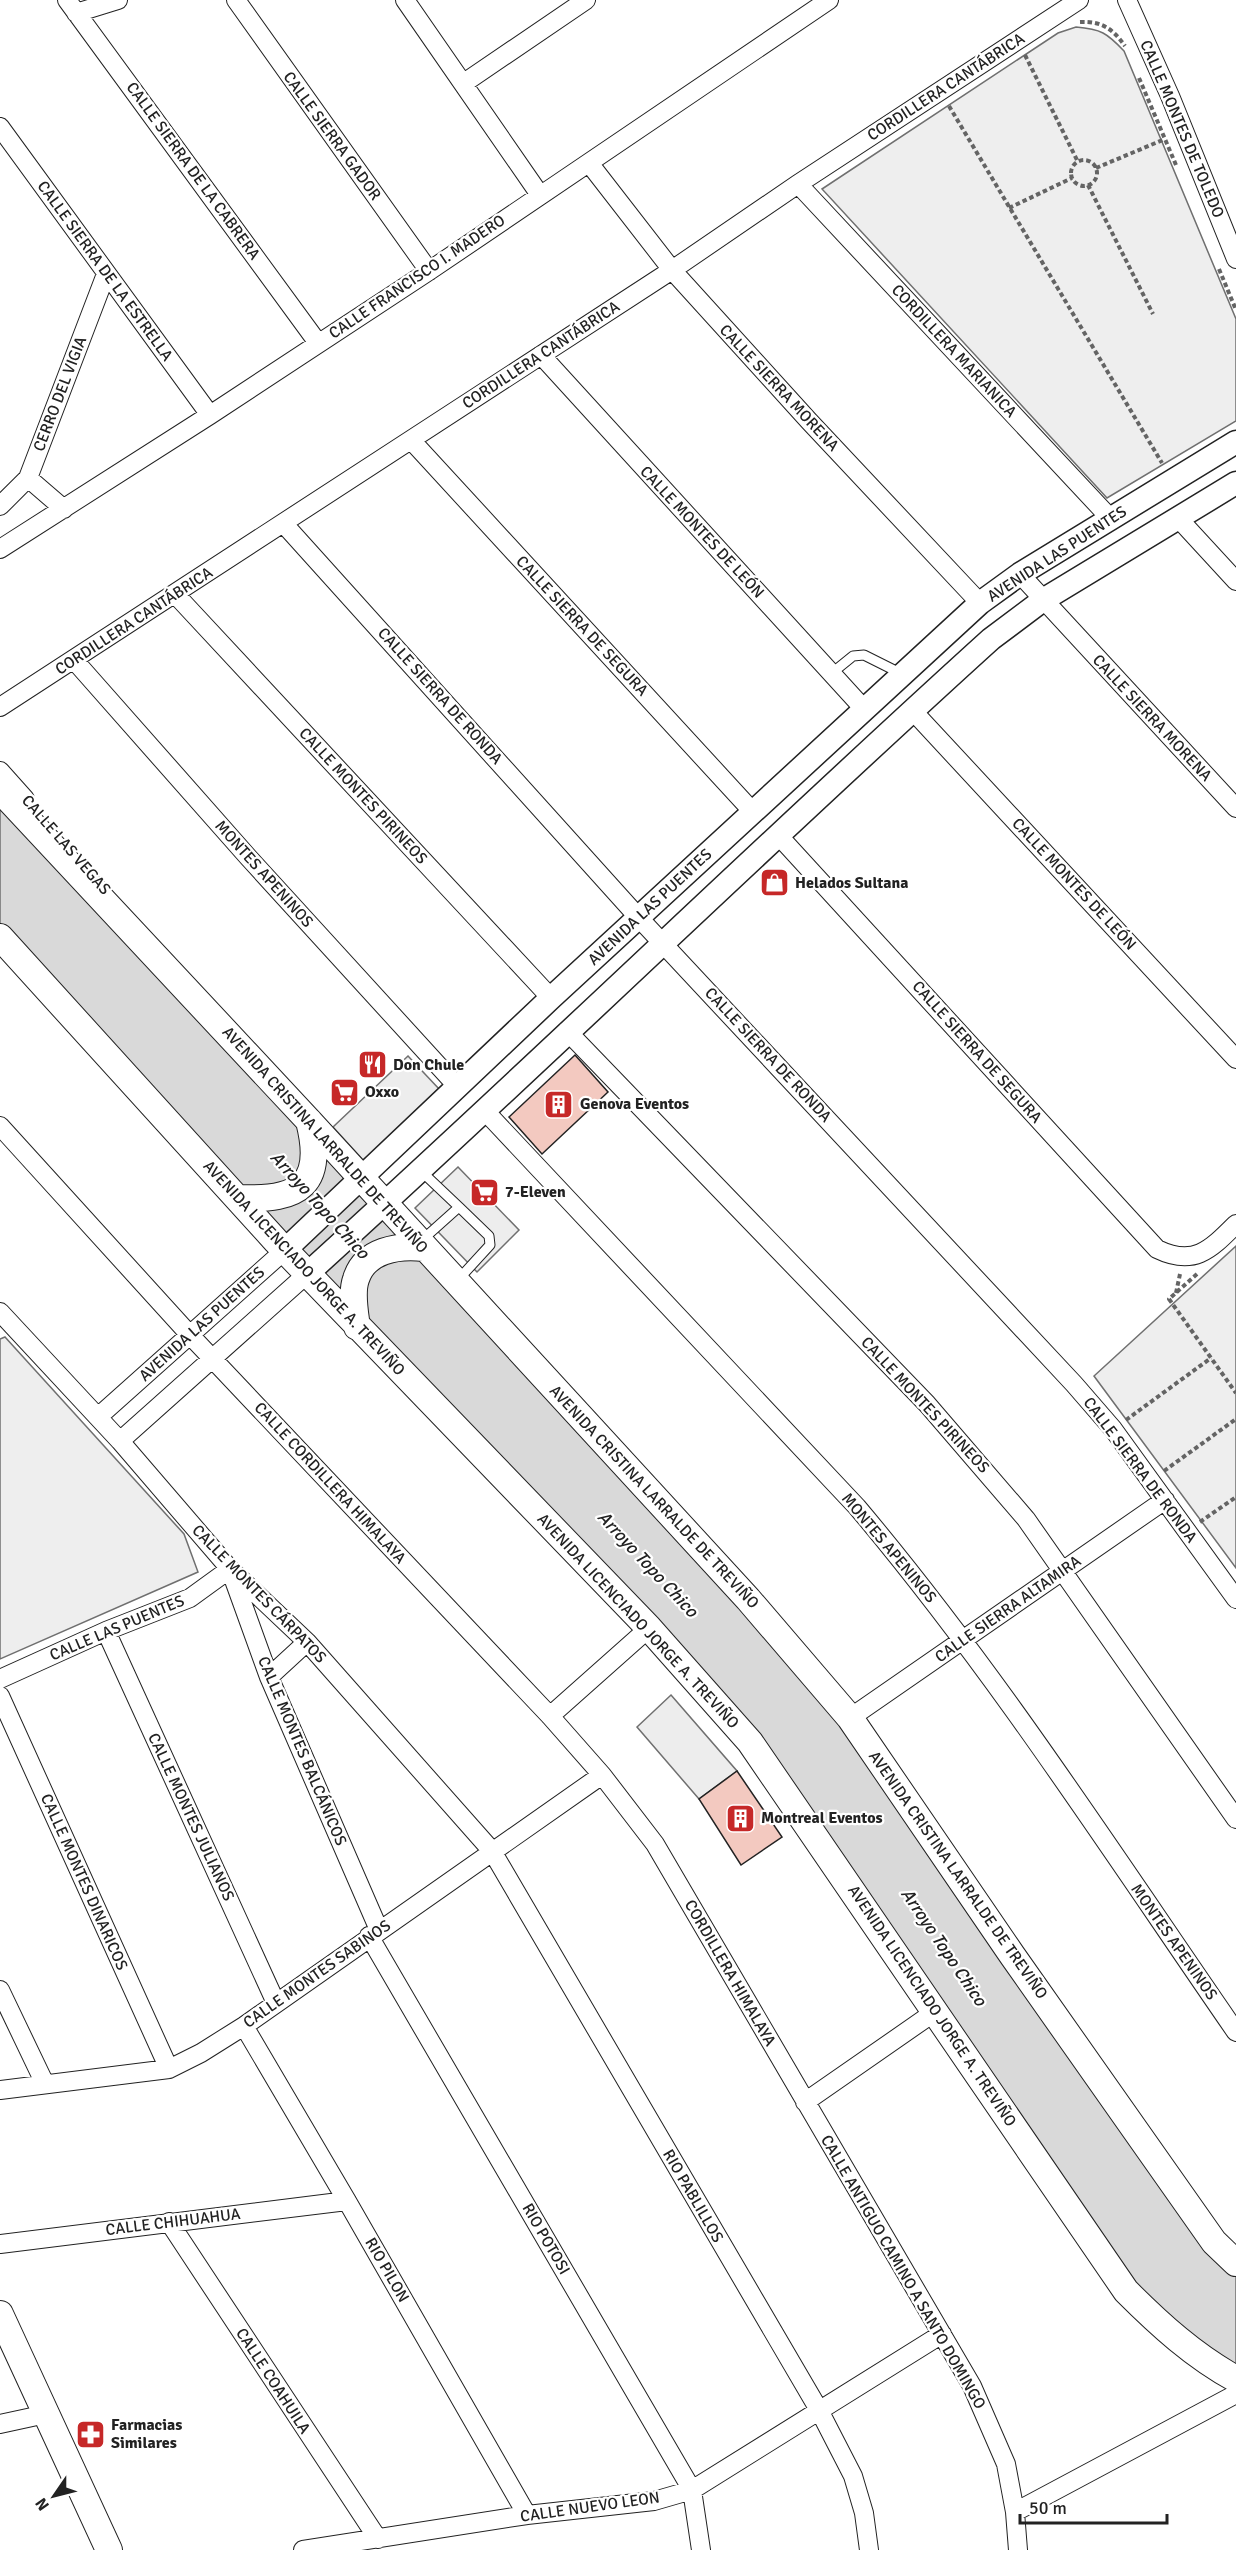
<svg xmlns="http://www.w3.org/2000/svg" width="1236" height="2550" viewBox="0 0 1236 2550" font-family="Signika,sans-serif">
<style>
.green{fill:#eee;stroke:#6f6f6f;stroke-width:1.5}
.parking{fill:#ededed;stroke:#6f6f6f;stroke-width:1.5}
.water{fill:#d9d9d9;stroke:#6f6f6f;stroke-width:1.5}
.building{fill:#f3c9c0;stroke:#222;stroke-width:1.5}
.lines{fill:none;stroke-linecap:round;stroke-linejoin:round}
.service-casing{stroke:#222;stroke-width:11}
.minor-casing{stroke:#222;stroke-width:20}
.tertiary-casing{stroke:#222;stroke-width:25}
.secondary-casing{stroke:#222;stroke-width:28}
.path{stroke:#646464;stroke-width:4;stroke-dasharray:4.5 3;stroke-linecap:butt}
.service{stroke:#fff;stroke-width:9}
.minor{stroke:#fff;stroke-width:18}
.tertiary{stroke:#fff;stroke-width:22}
.secondary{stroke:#fff;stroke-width:26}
.labels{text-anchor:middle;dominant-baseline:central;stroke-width:4.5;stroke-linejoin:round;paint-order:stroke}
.street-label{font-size:16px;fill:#222;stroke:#fff}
.poi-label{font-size:16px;font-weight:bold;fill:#222;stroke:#fff;text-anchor:start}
.water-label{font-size:18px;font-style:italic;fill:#222;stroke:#fff}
</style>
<rect width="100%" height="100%" fill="#fff"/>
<!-- green -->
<path class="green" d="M1076 27C1101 29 1107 33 1124 51L1236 319V421L1107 498 822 189 1058 33Z
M1236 1246V1568L1094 1376Z
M5 1337 184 1534 198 1572 0 1659V1339Z"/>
<!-- parking -->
<path class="parking" d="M408 1056 440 1090 364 1161 333 1127Z
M458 1167 519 1230 477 1272 415 1208Z
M671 1695 737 1771 699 1799 637 1727Z"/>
<!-- water -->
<path class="water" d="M0 790 748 1599 1236 2263V2378L1165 2330 750 1742 0 937Z"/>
<!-- building -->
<path class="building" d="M575 1055 608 1092 542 1154 509 1117Z
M737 1771 782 1837 741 1865 699 1799Z"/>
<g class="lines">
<defs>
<path id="service" d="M832 673 853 656 864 655 902 674
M421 1171 459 1207
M421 1241 459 1207 489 1236 490 1245 457 1281"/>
<path id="minor" d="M67 0 318 343
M236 0 429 271
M405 0 540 195
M1127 0 1170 96 1236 259
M76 13 118 0
M464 83 586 0
M0 127 210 415
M589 163 672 270 809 421 980 603
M798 184 1111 519
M541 355 864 709
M411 440 753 812
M28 478 64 509
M0 506 28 478 106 274
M1178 518 1236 581
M283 523 639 918 1074 1384 1113 1429 1236 1599
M0 549 210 415 429 271 829 0
M1020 574 1236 808
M175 594 551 998
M74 660 248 857 457 1086
M0 707 672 270 798 184 1079 0
M912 710 1236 1059
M0 771 25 799
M778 835 1157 1249C1194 1267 1210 1250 1236 1224
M567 1031 927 1404 1026 1519 1236 1819
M485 1111 857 1507C996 1672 1113 1854 1236 2032
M0 1126 189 1334 550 1716 602 1775 655 1844 972 2386 1006 2464 1015 2512 1018 2550
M0 1312 120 1441 230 1569 307 1642 492 1851 819 2410 853 2476 864 2513 869 2550
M98 1417 285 1250
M120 1441 307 1274
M106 1631 276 2003
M269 1677 307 1642
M0 1679 106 1631 190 1598 230 1569 269 1677 379 1930
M0 1696 169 2069
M550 1716 649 1628
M850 1718 1165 1500
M369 1936 692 2490 701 2550
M0 1990 45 2084
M244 2026 347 2201 527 2515
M0 2090 169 2069 201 2053 244 2026 602 1775
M805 2102 936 2011
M169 2222 378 2539
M0 2244 347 2201
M0 2424 46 2414
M1015 2512 1236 2394
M303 2550 527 2515 654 2501 692 2490 942 2334"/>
<path id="tertiary" d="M285 1250 551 998 980 603 1020 574 1236 442
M307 1274C538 1065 760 848 991 639L1043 600 1236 483"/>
<path id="secondary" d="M0 790 309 1121 748 1599 850 1718 1012 1955 1214 2242 1236 2263
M0 937 276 1241 649 1628 750 1742 1126 2291C1160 2325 1194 2356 1236 2379
M239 1198C300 1201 325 1184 309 1121
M357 1327C355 1312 351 1293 356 1279 365 1250 398 1245 424 1248
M0 2314 109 2550"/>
</defs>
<!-- service casing -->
<use href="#service" class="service-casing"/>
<!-- minor casing -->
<use href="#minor" class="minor-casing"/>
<!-- tertiary casing -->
<use href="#tertiary" class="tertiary-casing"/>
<!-- secondary casing -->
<use href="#secondary" class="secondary-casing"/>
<!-- path -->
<path class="path" d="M1080 22C1102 21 1113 29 1125 46
M1025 55 1078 162
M1139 78 1176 165
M949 106 1162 463
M1071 173a13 13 0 1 1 26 0a13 13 0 1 1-26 0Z
M1096 168 1165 139
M1088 185 1153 314
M1009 208 1072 178
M1219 269 1236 310
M1197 1274 1169 1299 1236 1393
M1176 1293 1180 1274
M1126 1420 1211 1358
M1164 1471 1236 1419
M1200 1522 1236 1497"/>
<!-- service -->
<use href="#service" class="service"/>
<!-- minor -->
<use href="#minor" class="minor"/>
<!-- tertiary -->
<use href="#tertiary" class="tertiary"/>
<!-- secondary -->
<use href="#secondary" class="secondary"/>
</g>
<!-- icons -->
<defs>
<symbol id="shop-square" viewBox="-11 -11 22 22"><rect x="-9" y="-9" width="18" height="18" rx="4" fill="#c62828" stroke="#fff"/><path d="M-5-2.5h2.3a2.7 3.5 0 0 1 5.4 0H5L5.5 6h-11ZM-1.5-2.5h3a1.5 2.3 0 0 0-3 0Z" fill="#fff"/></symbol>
<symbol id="restaurant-square" viewBox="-11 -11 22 22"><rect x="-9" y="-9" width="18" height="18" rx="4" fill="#c62828" stroke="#fff"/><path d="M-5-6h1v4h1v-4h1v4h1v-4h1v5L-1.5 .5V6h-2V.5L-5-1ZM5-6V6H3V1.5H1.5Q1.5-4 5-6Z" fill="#fff"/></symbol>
<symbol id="supermarket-square" viewBox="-11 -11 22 22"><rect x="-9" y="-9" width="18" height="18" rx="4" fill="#c62828" stroke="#fff"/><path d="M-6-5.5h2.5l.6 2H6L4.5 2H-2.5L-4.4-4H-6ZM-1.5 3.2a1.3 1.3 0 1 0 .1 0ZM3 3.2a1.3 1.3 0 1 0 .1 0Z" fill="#fff"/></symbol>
<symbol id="building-square" viewBox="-11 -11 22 22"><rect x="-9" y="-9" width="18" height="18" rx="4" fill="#c62828" stroke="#fff"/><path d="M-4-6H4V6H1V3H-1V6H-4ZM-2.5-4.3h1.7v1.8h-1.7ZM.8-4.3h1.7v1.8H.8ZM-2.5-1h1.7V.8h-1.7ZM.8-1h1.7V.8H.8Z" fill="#fff"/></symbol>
<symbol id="pharmacy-square" viewBox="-11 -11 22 22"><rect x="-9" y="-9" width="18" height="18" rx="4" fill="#c62828" stroke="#fff"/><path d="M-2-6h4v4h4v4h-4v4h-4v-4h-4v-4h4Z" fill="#fff"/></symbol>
</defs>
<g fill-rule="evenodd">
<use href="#shop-square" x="758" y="866" width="33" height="33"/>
<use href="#restaurant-square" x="356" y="1048" width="33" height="33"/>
<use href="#supermarket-square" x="328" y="1076" width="33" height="33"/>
<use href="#building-square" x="542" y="1088" width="33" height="33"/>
<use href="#supermarket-square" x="468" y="1176" width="33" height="33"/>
<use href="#building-square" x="724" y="1802" width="33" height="33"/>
<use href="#pharmacy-square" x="74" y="2418" width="33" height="33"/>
</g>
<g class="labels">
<!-- street labels -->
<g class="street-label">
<text transform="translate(946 87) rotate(-33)">CORDILLERA CANTÁBRICA</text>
<text transform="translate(1182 129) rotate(67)">CALLE MONTES DE TOLEDO</text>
<text transform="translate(332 136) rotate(54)">CALLE SIERRA GADOR</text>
<text transform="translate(193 171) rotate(54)">CALLE SIERRA DE LA CABRERA</text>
<text transform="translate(105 271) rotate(54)">CALLE SIERRA DE LA ESTRELLA</text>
<text transform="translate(417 277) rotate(-34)">CALLE FRANCISCO I. MADERO</text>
<text transform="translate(954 351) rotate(47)">CORDILLERA MARIANICA</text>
<text transform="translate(541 355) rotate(-33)">CORDILLERA CANTÁBRICA</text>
<text transform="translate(779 388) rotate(47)">CALLE SIERRA MORENA</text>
<text transform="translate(60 394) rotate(-69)">CERRO DEL VIGIA</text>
<text transform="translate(702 532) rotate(47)">CALLE MONTES DE LEÓN</text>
<text transform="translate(1057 554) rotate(-33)">AVENIDA LAS PUENTES</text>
<text transform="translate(134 621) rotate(-33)">CORDILLERA CANTÁBRICA</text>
<text transform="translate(582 626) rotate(47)">CALLE SIERRA DE SEGURA</text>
<text transform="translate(440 696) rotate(48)">CALLE SIERRA DE RONDA</text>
<text transform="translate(1152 718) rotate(47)">CALLE SIERRA MORENA</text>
<text transform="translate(363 796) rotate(47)">CALLE MONTES PIRINEOS</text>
<text transform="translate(66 845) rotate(49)">CALLE LAS VEGAS</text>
<text transform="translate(264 874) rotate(48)">MONTES APENINOS</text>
<text transform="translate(1074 884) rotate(47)">CALLE MONTES DE LEÓN</text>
<text transform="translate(650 907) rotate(-43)">AVENIDA LAS PUENTES</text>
<text transform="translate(977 1052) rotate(48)">CALLE SIERRA DE SEGURA</text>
<text transform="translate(768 1055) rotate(47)">CALLE SIERRA DE RONDA</text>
<text transform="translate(325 1140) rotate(48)">AVENIDA CRISTINA LARRALDE DE TREVIÑO</text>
<text transform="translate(304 1268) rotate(47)">AVENIDA LICENCIADO JORGE A. TREVIÑO</text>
<text transform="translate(202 1324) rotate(-42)">AVENIDA LAS PUENTES</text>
<text transform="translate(925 1405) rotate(47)">CALLE MONTES PIRINEOS</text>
<text transform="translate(1140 1470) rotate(53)">CALLE SIERRA DE RONDA</text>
<text transform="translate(330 1483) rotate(47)">CALLE CORDILLERA HIMALAYA</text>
<text transform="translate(654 1497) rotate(47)">AVENIDA CRISTINA LARRALDE DE TREVIÑO</text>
<text transform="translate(889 1548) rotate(50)">MONTES APENINOS</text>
<text transform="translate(259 1594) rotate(46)">CALLE MONTES CÁRPATOS</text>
<text transform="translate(1008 1609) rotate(-35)">CALLE SIERRA ALTAMIRA</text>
<text transform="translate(638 1621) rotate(47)">AVENIDA LICENCIADO JORGE A. TREVIÑO</text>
<text transform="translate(117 1628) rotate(-23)">CALLE LAS PUENTES</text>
<text transform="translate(302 1751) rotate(67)">CALLE MONTES BALCÁNICOS</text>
<text transform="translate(191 1817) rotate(65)">CALLE MONTES JULIANOS</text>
<text transform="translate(958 1875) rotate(55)">AVENIDA CRISTINA LARRALDE DE TREVIÑO</text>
<text transform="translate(84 1882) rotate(66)">CALLE MONTES DINARICOS</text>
<text transform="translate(1174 1942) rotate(55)">MONTES APENINOS</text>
<text transform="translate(730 1973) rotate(60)">CORDILLERA HIMALAYA</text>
<text transform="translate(317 1974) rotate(-35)">CALLE MONTES SABINOS</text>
<text transform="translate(932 2006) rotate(56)">AVENIDA LICENCIADO JORGE A. TREVIÑO</text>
<text transform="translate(693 2196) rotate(60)">RIO PABLILLOS</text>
<text transform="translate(173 2222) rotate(-7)">CALLE CHIHUAHUA</text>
<text transform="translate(546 2239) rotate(60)">RIO POTOSI</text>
<text transform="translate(387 2270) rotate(60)">RIO PILON</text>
<text transform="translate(903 2272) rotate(60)">CALLE ANTIGUO CAMINO A SANTO DOMINGO</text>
<text transform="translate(273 2381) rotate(57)">CALLE COAHUILA</text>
<text transform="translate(590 2507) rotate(-8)">CALLE NUEVO LEON</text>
</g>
<!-- poi labels -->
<g class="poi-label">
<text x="795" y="883">Helados Sultana</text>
<text x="393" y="1065">Don Chule</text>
<text x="365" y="1092">Oxxo</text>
<text x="580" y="1104">Genova Eventos</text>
<text x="505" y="1192">7-Eleven</text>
<text x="761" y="1818">Montreal Eventos</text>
<text x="111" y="2425">Farmacias<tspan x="111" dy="18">Similares</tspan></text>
</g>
<!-- water labels -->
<g class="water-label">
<text transform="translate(320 1205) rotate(48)">Arroyo Topo Chico</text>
<text transform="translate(648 1564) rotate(47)">Arroyo Topo Chico</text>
<text transform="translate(944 1947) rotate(56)">Arroyo Topo Chico</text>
</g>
</g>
<!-- north arrow -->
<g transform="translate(54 2496) rotate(235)" stroke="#ffffff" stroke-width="4.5" paint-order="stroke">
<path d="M0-4.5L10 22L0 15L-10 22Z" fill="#222222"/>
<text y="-9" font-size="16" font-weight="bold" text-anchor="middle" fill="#222222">N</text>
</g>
<!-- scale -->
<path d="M1020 2514v9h147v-9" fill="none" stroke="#222222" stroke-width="3"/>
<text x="1029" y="2514" font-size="18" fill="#222222" stroke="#ffffff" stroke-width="4.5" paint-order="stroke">50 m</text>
</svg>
